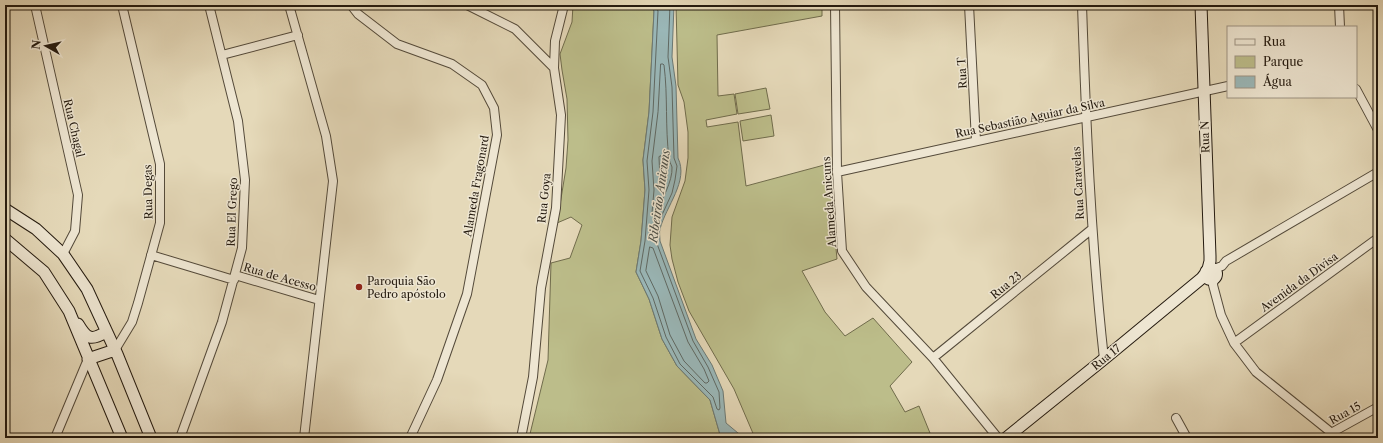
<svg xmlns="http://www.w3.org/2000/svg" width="1383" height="443" viewBox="0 0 1383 443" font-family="'Libre Caslon Text',serif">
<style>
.green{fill:#bcbd8a;stroke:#706c4c}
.water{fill:#9ab8b9;stroke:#6b7975}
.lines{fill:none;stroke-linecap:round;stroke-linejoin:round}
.shore{stroke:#5f6964;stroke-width:1}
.street-casing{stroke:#544a3a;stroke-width:10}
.secondary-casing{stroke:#241a0f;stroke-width:13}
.street{stroke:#eee6d2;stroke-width:8}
.secondary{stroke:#eee6d2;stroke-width:11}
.poi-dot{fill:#8f2418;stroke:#eee6d2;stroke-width:1.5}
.labels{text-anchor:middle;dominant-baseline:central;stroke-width:3;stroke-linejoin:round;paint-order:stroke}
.street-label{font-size:11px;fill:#241a0f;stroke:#eee6d2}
.poi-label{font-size:11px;fill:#241a0f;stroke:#eee6d2;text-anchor:start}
.water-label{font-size:12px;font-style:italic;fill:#4d514a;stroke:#eee6d2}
</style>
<rect width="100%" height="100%" fill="#e5d9b9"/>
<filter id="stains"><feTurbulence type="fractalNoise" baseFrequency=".005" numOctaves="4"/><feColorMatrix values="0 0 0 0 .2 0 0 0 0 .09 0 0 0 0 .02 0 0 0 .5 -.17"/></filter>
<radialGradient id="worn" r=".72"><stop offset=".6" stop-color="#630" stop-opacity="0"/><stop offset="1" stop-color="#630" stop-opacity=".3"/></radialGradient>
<!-- green -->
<path class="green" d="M573 5H651L654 11 649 112 643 160 645 190 641 241 636 272 649 299 662 339 677 366 710 400 721 438H610L608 436 584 437 583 438H529L548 360 551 263 570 258 582 225 571 217 557 223 566 168 568 140 567 99 562 70 560 54 572 22Z
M676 5H822V16L717 35 718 96 734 94 737 114 706 120 707 127 738 122 746 186 828 164 837 259 802 271 825 312 845 336 873 318 912 362 890 386 905 412 919 406 932 438H755L734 389 689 311 678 282 672 259 670 245 672 217 685 181 688 158V132L684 102 678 85Z
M766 88 770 109 738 114 735 94Z
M771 115 774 136 743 141 740 121Z"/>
<!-- water -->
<path class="water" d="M651 5H674L672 57 676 86 678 158C689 181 666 206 660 229 659 232 660 237 660 241L696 339 712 365 723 391 726 423 744 438H721L710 400 677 366 662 339 649 299 636 272 641 241 645 190 643 160 649 112 654 11Z"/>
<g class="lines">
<!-- shore -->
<path class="shore" d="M655 5 658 11 653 112 647 161 649 190 645 241 640 271 653 298 666 337 680 364 713 397 717 409 719 410 720 408 719 392 708 367 693 341 656 241V228L672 193 675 180 677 166 674 158 672 87 668 57 670 5
M661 64H663L664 65C668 96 665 127 669 158 669 161 671 164 672 167 673 181 661 201 656 214L654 215 652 213 654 190 652 161 658 112Z
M661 156 666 168 663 180 662 182 660 180 659 157Z
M650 247 653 248 688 342 704 369 709 381 707 383H705L684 361 670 335 658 296 646 271Z"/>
<defs>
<path id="street" d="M35 5 78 195 75 231 63 254
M289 5 326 136 333 181 304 438
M351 5 358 14 397 44 452 64 482 85 494 108 497 135 467 294 437 380 410 438
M467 5 515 29 554 68 561 115 556 208 541 288 533 377 521 438
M835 5 837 172 842 251 866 287 933 358 998 438
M969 5 976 141
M1082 5C1086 123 1091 241 1104 359
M1339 5 1340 27
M222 55 298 35
M554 68 555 41 564 5
M1356 89 1378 130
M837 172 1228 86
M151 255 234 280
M1214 269 1222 266 1226 261 1378 172
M235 275 319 300
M1214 278 1213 285 1221 315 1234 343 1256 372 1338 438
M1234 343 1378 238
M115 350 132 322 138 303 160 223V164L122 5
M933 358 1092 229
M1176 418 1187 438
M55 438 88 359
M180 438 222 322 242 248 245 180 238 121 209 5
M1322 438 1378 407"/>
<path id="secondary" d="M1201 5 1210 256V261L1208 269
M5 209 36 229 63 254 87 289 117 354 151 438
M5 239 44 272 69 311 122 438
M1205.5 274a5.5 5.5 0 1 1 11 0a5.5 5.5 0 1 1-11 0Z
M78 324C87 339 91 341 106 332
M88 359 115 350
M1006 438 1104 359 1202 278 1205 274"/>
</defs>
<!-- street casing -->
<use href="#street" class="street-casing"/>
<!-- secondary casing -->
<use href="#secondary" class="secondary-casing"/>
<!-- street -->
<use href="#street" class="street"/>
<!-- secondary -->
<use href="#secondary" class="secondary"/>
</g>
<!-- markers -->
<circle class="poi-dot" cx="359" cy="287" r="4"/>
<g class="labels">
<!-- street labels -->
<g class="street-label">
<text transform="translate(962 73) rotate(-93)">Rua T</text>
<text transform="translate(1030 118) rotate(-12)">Rua Sebastião Aguiar da Silva</text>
<text transform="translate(74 128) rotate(77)">Rua Chagal</text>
<text transform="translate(1205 137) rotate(-92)">Rua N</text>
<text transform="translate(1078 183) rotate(-93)">Rua Caravelas</text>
<text transform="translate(476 186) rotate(-80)">Alameda Fragonard</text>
<text transform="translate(148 192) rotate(-91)">Rua Degas</text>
<text transform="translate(544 198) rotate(-84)">Rua Goya</text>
<text transform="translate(829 202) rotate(-94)">Alameda Anicuns</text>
<text transform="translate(232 212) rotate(-88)">Rua El Grego</text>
<text transform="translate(280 277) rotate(16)">Rua de Acesso</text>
<text transform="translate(1299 282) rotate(-36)">Avenida da Divisa</text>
<text transform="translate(1006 285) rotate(-39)">Rua 23</text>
<text transform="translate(1106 357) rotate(-39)">Rua 17</text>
<text transform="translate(1345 413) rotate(-29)">Rua 15</text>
</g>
<!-- poi labels -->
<g class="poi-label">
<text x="367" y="281">Paroquia São<tspan x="367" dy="13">Pedro apóstolo</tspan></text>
</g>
<!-- water labels -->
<g class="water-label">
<text transform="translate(659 196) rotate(-82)">Ribeirão Anicuns</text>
</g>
</g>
<!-- margin -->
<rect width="1383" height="443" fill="none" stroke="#e5d9b9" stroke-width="20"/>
<rect x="6" y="6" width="1371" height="431" fill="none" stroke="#241a0f" stroke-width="2"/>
<rect x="10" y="10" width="1363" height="423" fill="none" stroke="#241a0f"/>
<!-- legend -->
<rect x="1227" y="26" width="130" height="72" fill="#eee6d2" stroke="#9d9484"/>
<rect x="1235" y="39" width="20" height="6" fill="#eee6d2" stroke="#9d9484"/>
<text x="1263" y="46" font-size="12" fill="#241a0f">Rua</text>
<rect x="1235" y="56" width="20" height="12" fill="#bcbd8a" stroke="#9d9484"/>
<text x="1263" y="66" font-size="12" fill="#241a0f">Parque</text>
<rect x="1235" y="76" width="20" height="12" fill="#9ab8b9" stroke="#9d9484"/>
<text x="1263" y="86" font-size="12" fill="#241a0f">Água</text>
<!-- north arrow -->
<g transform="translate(46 46) rotate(278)" stroke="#eee6d2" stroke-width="3" paint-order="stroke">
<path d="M0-3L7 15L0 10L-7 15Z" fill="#241a0f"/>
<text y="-6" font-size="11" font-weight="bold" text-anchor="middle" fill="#241a0f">N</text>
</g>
<rect width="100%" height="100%" filter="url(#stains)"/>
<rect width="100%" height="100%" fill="url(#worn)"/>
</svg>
